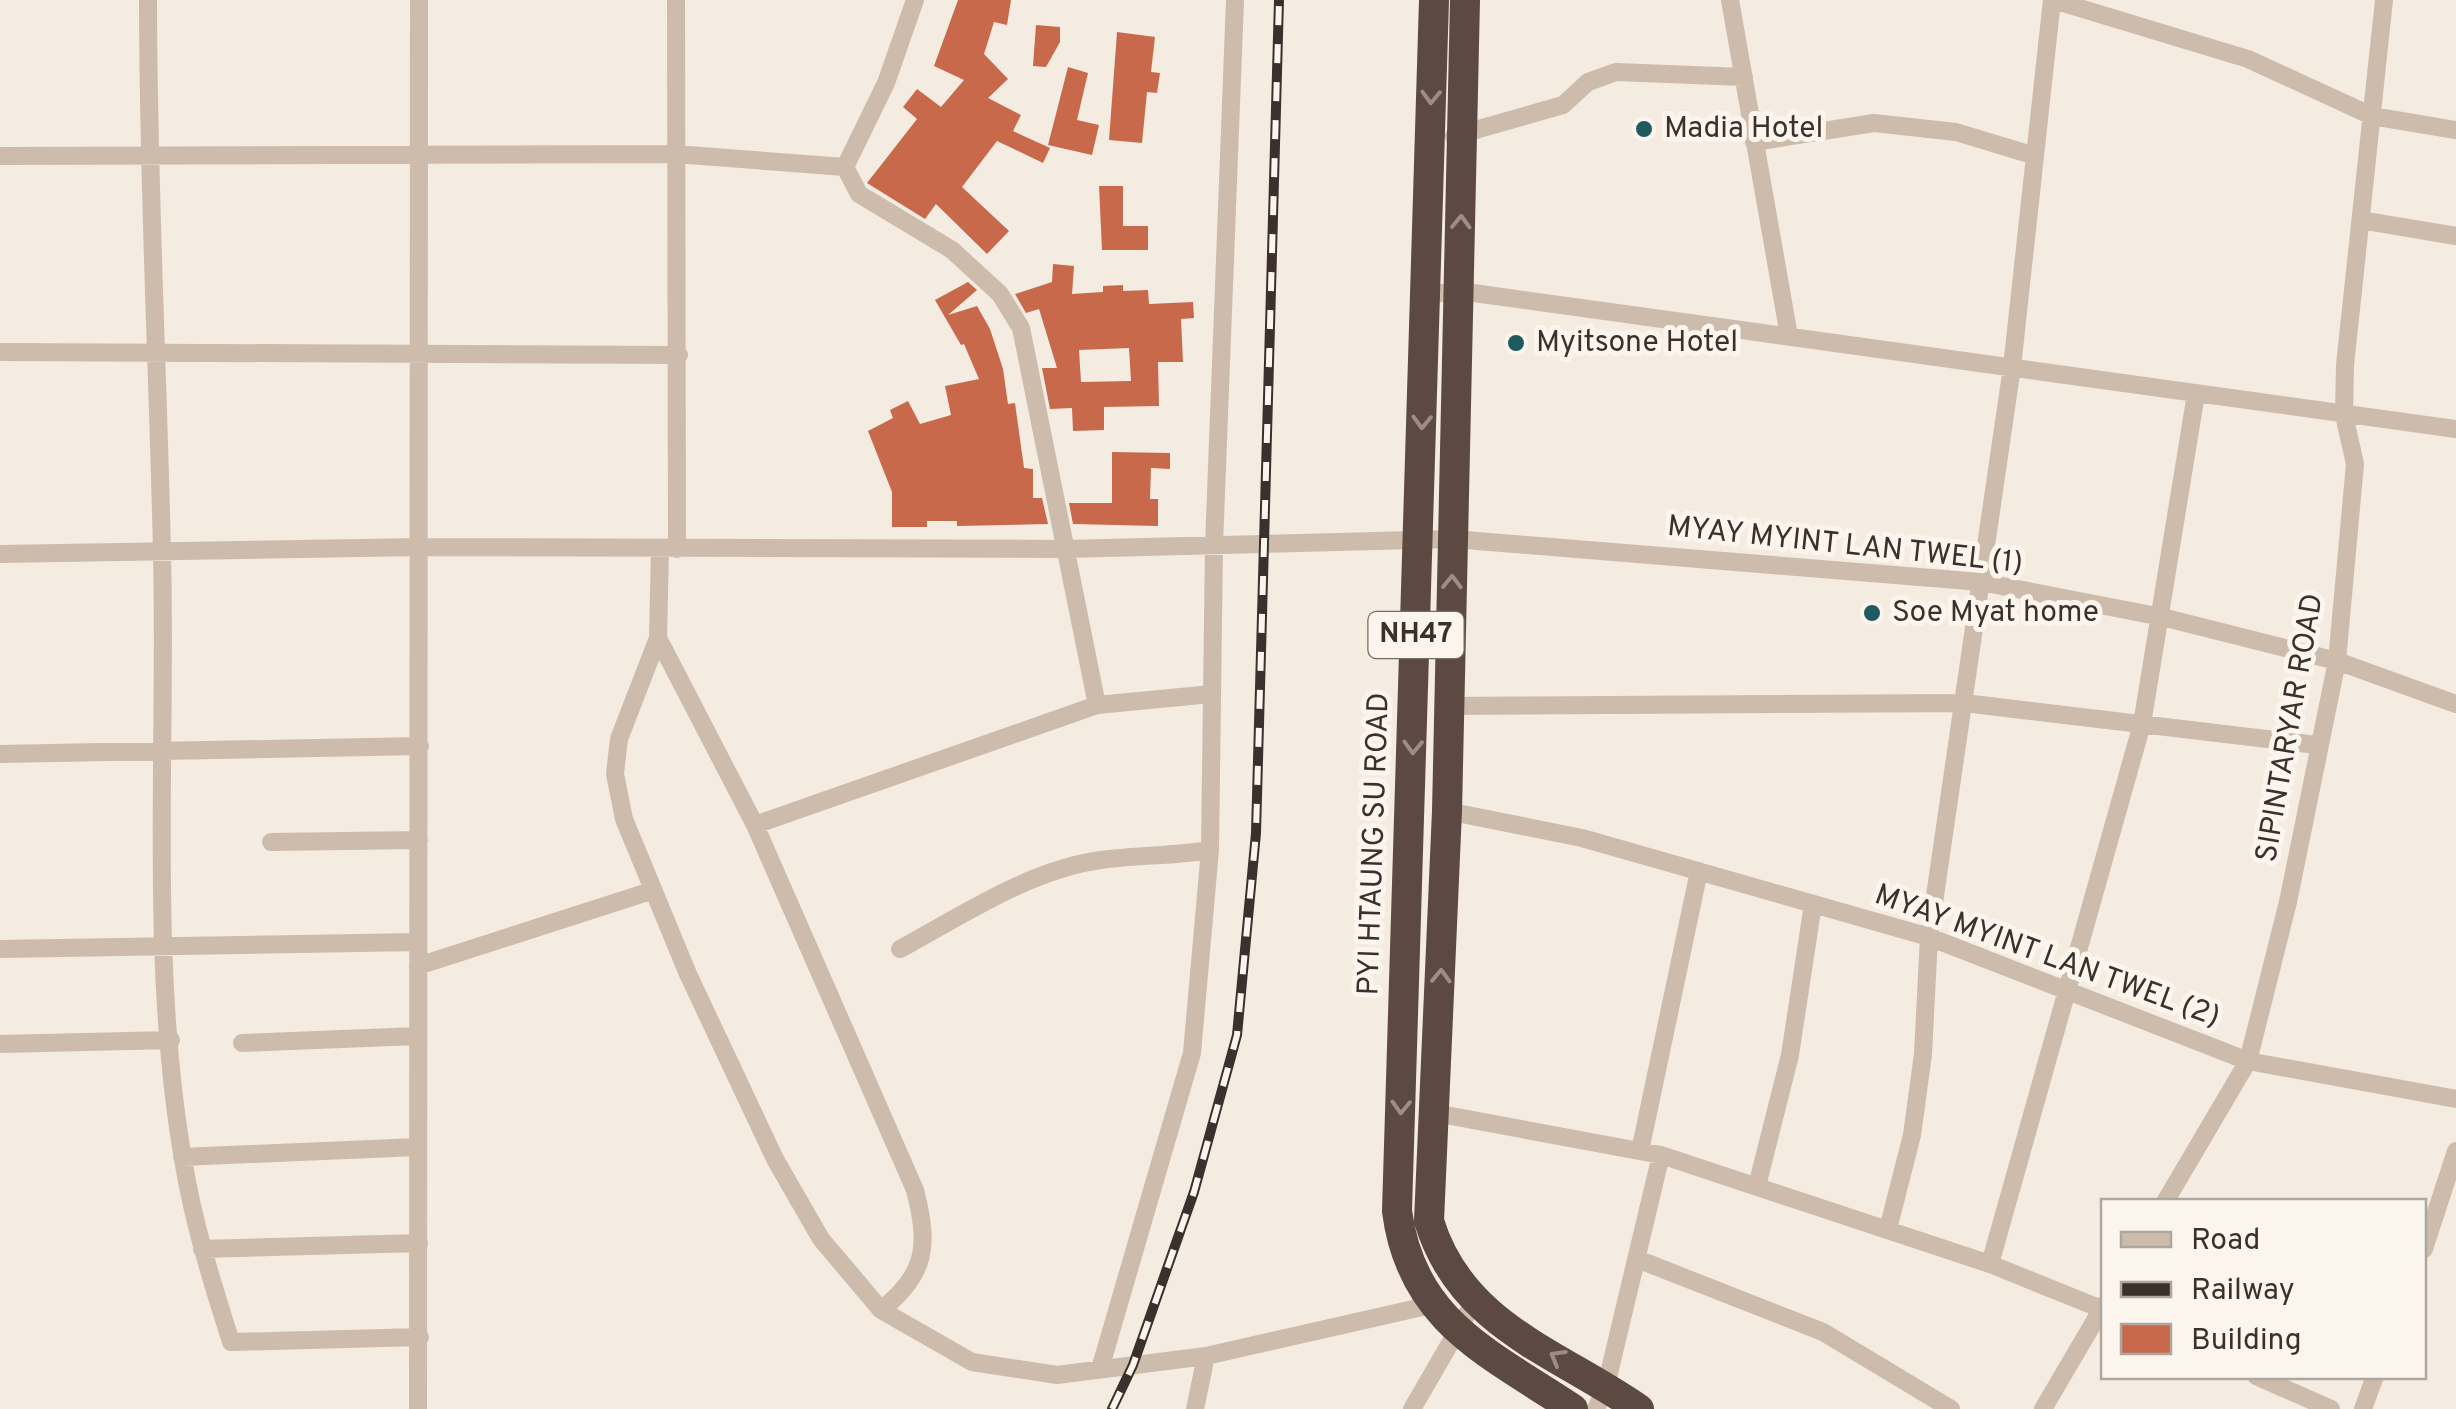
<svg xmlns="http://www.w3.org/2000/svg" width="2456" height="1409" viewBox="0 0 2456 1409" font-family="Overpass,sans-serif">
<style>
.building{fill:#c8694b;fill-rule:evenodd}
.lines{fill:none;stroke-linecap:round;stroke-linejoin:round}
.street{stroke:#cdbbac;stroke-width:18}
.highway{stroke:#5c4a42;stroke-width:30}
.rail-casing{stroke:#3b302b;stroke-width:10}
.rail{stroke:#fbf5ee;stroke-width:6;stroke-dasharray:19;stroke-linecap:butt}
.oneway{stroke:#9c8e87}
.poi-dot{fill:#1f5a5e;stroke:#fbf5ee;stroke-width:4}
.labels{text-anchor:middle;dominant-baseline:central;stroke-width:10;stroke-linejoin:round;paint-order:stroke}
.shield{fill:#fbf5ee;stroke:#756b66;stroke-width:2.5}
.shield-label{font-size:28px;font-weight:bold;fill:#3b302b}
.poi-label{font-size:30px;fill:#3b302b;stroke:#fbf5ee;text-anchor:start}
.street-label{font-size:30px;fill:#3b302b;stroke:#fbf5ee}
</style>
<rect width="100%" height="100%" fill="#f4ebe1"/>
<!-- building -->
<path class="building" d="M958 0H1011L1007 25 994 22 984 54 1008 79 988 98 1021 115 1013 131 1050 148 1043 163 997 141 962 187 1009 231 987 254 936 204 925 219 867 183 917 119 903 107 917 89 941 107 964 80 934 66Z
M1036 25 1060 27V42L1046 67 1033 66Z
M1117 32 1155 37 1151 72 1160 73 1157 93 1147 92 1142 143 1109 140Z
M1068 67 1088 73 1077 120 1099 125 1092 155 1048 145Z
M1099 186H1123V226H1148V250H1102Z
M1053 264 1074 266 1072 294 1103 292V286L1123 285V291L1148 290 1149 304 1193 302 1194 318 1181 319 1183 362H1158L1159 406 1104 407V430L1073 431 1072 408 1050 409 1042 368H1057L1039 309 1026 313 1015 294 1052 282ZM1129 348 1131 381 1081 382 1079 350Z
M968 282 977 290 948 315 977 306 990 329 1003 369 1008 404 1015 403 1024 468 1033 469V498H1042L1048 524 957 526V521H927V527H892V492L868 431 893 418 890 410 908 401 920 424 951 415 945 386 979 379 964 344 961 345 935 300Z
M1112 452 1170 453V469L1151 468 1150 499H1158V526L1073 524 1069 503H1112Z"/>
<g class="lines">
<!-- street -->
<path class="street" d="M148 0C148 185 158 369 162 553 167 753 149 961 183 1159 193 1222 212 1282 231 1342L420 1337
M676 0 677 549
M1730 0 1789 336
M2053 0 2248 59 2372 116 2456 130
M1454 136 1563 105 1588 82 1616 72 1744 77
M1754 142 1874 123 1956 132 2035 156
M0 156 675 154 845 167 859 194 952 250 1000 294 1021 328 1097 705
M845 167 886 83 915 0
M2361 220 2456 236
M1426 295 1459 291 2456 429
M0 352 679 355
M660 549 658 638 619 739 615 774 624 819 688 974 775 1159 821 1239 881 1310 972 1362 1057 1375 1206 1356 1431 1305
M0 554 421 547 1067 549 1453 539 1981 582 2162 617 2337 661 2456 704
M658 638 755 825 915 1190C929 1245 927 1274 881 1310
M1449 706 1964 703 2317 745
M0 754 420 746
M1447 811 1582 838 1929 937 2248 1061 2456 1099
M755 825 1097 705 1212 694
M271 842 419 840
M0 949 418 942
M900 949C961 916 1031 869 1101 860 1137 855 1174 856 1210 850
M418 966 651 891
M242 1043 418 1036
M0 1044 171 1040
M1435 1113 1661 1155 1990 1264 2104 1310
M1640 1151 1699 871
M182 1157 417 1147
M1757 1186 1790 1055 1813 904
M2165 1202 2248 1061 2288 902 2337 661 2355 464 2344 415 2345 365 2384 0
M1888 1229 1912 1135 1923 1054 1929 937 2012 367 2052 0
M202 1249 419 1243
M2424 1249 2456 1151
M1637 1259 1823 1332 1951 1409
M1990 1264 2142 724 2196 394
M1100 1369 1192 1053 1210 850 1214 545 1235 0
M2256 1376 2331 1409
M418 1409 419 0
M1195 1409 1206 1356
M1412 1409 1474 1302
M1596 1409 1606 1386 1661 1155
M2043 1409 2104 1305
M2363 1409 2375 1376"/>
<!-- highway -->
<path class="highway" d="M1434 0 1397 1211C1411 1321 1489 1353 1573 1409
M1465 0 1447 811 1429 1221C1461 1326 1557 1352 1639 1409"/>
<defs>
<path id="rail" d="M1112 1409 1133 1365 1194 1192 1237 1035 1256 833 1279 0"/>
</defs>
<!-- rail casing -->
<use href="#rail" class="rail-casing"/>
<!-- rail -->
<use href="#rail" class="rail"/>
</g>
<!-- one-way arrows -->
<defs><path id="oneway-chevron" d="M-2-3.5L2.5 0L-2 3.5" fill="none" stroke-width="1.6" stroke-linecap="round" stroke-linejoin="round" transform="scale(2.5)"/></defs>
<g class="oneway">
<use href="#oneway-chevron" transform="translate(1431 97) rotate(92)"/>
<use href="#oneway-chevron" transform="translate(1461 222) rotate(-88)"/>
<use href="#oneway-chevron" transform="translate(1422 422) rotate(92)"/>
<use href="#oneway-chevron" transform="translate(1452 582) rotate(-89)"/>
<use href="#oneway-chevron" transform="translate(1413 747) rotate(92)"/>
<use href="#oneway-chevron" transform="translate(1441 976) rotate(-88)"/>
<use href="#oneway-chevron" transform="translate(1401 1107) rotate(92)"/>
<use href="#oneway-chevron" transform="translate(1557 1357) rotate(-150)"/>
</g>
<!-- markers -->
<g class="poi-dot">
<circle cx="1644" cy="129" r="10"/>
<circle cx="1516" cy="343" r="10"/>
<circle cx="1872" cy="613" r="10"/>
</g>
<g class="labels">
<!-- shield labels -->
<rect class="shield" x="1368.5" y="612" width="95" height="46" rx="8"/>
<g class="shield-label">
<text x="1416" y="635">NH47</text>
</g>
<!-- poi labels -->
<g class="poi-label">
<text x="1664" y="129">Madia Hotel</text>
<text x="1536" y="343">Myitsone Hotel</text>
<text x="1892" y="613">Soe Myat home</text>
</g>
<!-- street labels -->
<g class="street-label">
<text transform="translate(1845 546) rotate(6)">MYAY MYINT LAN TWEL (1)</text>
<text transform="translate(2291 728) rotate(-80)">SIPINTARYAR ROAD</text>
<text transform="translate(1375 844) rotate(-88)">PYI HTAUNG SU ROAD</text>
<text transform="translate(2047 957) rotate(20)">MYAY MYINT LAN TWEL (2)</text>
</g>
</g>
<!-- legend -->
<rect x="2101" y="1199" width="325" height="180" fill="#fbf5ee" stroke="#aea6a0" stroke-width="2.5"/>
<rect x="2121" y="1232" width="50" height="15" fill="#cdbbac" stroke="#aea6a0" stroke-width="2.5"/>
<text x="2191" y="1249" font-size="30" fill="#3b302b">Road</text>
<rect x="2121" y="1282" width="50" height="15" fill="#3b302b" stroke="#aea6a0" stroke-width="2.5"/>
<text x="2191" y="1299" font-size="30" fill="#3b302b">Railway</text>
<rect x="2121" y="1324" width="50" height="30" fill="#c8694b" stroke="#aea6a0" stroke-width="2.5"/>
<text x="2191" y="1349" font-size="30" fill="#3b302b">Building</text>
</svg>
